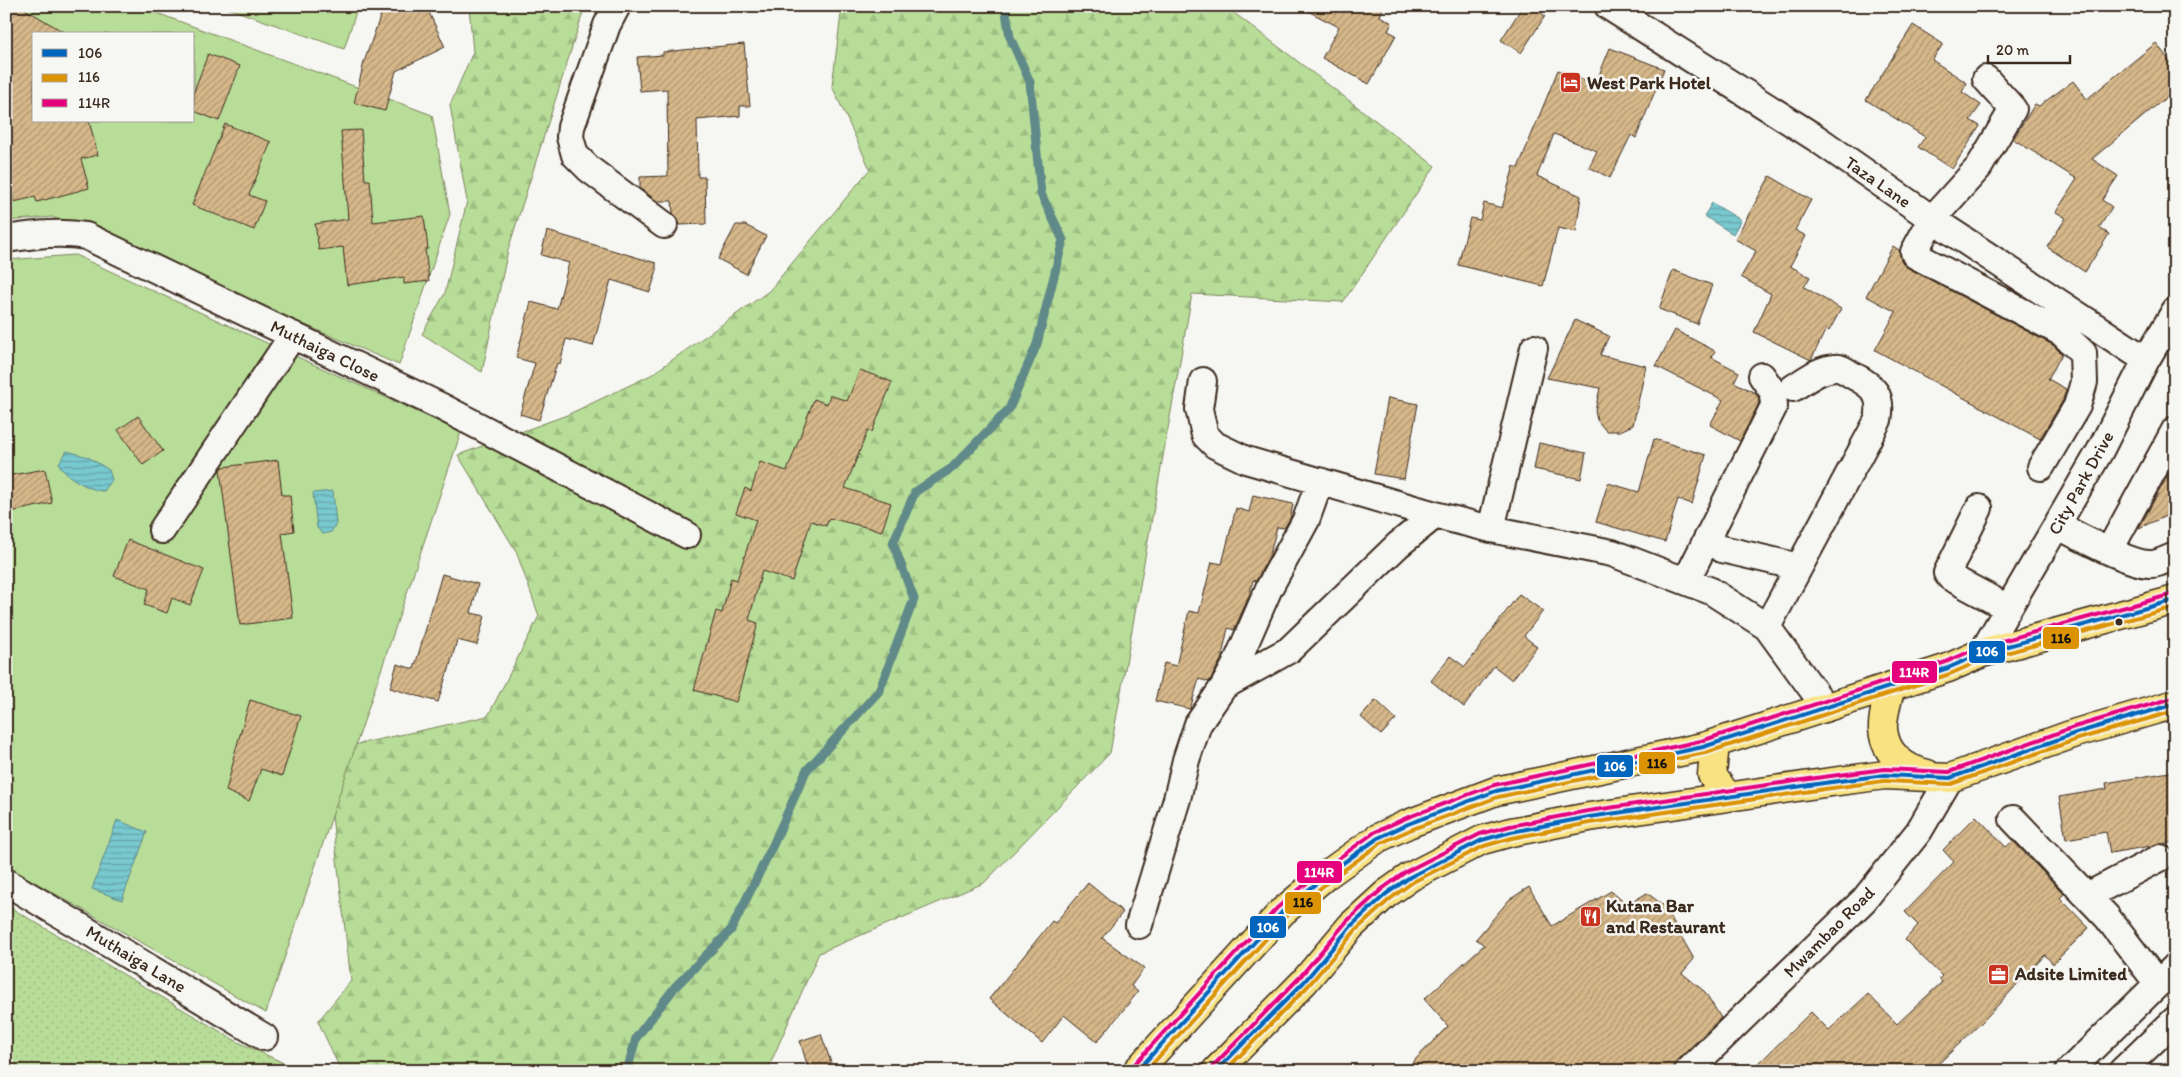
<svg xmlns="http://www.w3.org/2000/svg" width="2181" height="1077" viewBox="0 0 2181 1077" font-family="Itim,sans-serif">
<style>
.grass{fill:url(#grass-dots);stroke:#7a845b}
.forest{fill:url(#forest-firs);stroke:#7a845b}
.garden{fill:#b8dd98;stroke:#7a845b;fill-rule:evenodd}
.water{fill:url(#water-rules);stroke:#608989}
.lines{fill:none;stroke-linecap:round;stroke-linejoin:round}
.stream{stroke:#608989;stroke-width:9}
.building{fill:url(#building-hatch);stroke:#3b2a1e}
.minor-casing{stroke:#3b2a1e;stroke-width:30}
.major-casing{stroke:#3b2a1e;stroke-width:31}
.minor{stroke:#f6f6f2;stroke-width:26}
.major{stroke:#f8e281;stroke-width:28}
.bus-1-casing{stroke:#f6f6f2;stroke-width:8}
.bus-2-casing{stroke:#f6f6f2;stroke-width:8}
.bus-3-casing{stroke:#f6f6f2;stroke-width:8}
.bus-1{stroke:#0065bd;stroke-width:4}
.bus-2{stroke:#db9304;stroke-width:4}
.bus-3{stroke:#e5007d;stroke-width:4}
.bus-dot{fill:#3b2a1e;stroke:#f6f6f2;stroke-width:2}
.labels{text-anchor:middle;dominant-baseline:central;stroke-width:5;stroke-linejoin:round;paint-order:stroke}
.poi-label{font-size:18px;font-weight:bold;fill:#3b2a1e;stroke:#f6f6f2;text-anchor:start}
.street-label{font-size:18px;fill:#3b2a1e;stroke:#f6f6f2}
.line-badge{stroke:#f6f6f2;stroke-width:2}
.badge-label{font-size:14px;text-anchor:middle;font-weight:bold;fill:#fff}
.pale-badge-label{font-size:14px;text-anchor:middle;font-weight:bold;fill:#111}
</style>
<defs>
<pattern id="grass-dots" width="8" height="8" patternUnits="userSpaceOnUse" patternTransform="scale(1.25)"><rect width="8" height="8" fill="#b8dd98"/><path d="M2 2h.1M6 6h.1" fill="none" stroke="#9fbe83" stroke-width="1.8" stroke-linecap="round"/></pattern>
<pattern id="forest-firs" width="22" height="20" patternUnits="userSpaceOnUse" patternTransform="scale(1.25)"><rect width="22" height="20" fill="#b8dd98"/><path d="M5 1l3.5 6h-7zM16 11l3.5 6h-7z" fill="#9fbe83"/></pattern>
<pattern id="water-rules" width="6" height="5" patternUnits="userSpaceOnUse" patternTransform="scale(1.25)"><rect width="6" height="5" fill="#78c9d0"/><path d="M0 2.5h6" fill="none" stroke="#64a3a8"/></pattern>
<pattern id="building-hatch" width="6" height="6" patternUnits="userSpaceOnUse" patternTransform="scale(1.25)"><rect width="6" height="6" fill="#d6b88a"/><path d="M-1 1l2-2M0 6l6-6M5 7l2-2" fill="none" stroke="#af9670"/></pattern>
</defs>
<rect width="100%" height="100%" fill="#f6f6f2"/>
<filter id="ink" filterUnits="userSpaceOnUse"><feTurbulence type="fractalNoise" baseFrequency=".02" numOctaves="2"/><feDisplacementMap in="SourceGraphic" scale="10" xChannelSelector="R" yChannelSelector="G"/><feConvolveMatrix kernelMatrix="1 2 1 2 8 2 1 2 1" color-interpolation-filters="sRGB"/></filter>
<g filter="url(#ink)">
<!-- grass -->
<path class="grass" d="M6 905 238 1042 301 1071H6Z"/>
<!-- forest -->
<path class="forest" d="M469 6H583L584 9 508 250 482 372 422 334 445 293 467 201 450 105 473 52Z
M842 6H1225L1435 166 1343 302 1192 294 1110 753 984 883 819 953 767 1071H341L318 1021 351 981 331 807 344 747 488 716 539 616 516 551 458 455 567 415 651 375 769 291 870 169 832 86Z"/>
<!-- garden -->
<path class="garden" d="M6 6H138L432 115 450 214 399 365 52 217 6 221ZM34 34H194V121H34Z
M222 6H358L344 49Z
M75 255 461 432 266 1013 6 866V260Z"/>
<!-- water -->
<path class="water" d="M1712 203 1741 220 1733 234 1704 216Z
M67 451 88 457 109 470 112 480 104 491C93 492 61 475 59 463Z
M333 491 336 524 331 532 323 534 317 528 313 493Z
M117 820 147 832 122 900 92 889Z"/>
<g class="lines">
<!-- stream -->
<path class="stream" d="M627 1071 636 1038 675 987 731 930 773 845 806 771 879 691 914 599 893 543 915 492 952 468 1009 409 1037 344 1063 240 1041 194 1030 82 1010 37 1005 6"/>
</g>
<!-- building -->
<path class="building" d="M6 6H20L67 34H34V121H89L98 155 81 159 89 188 37 202 35 197 14 202 12 194 6 195Z
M384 6H426L445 47 396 71 385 111 354 103 364 62Z
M1298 6H1384L1380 16 1392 23 1388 31 1396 35 1369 84 1322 58 1339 27Z
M1523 6H1531L1545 16 1521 53 1501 40Z
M1913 25 1943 44 1932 60 1967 83 1962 92 1981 105 1970 120 1980 126 1952 169 1918 147 1925 137 1866 100Z
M2156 43 2175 68V90L2092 159 2118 176 2102 200 2112 207 2099 228 2109 234 2085 272 2047 247 2066 218 2056 212 2077 179 2013 139 2035 104 2039 106 2073 81 2087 99Z
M744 44 750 106H740V116L697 120 698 177H705L706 224 679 225 678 219 673 213 672 201H657L640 188V177L668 176 667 89 640 91 637 57 663 55V52Z
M1610 48 1664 69 1636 138 1631 135 1610 178 1589 167 1597 151 1554 134 1537 176 1581 196 1576 232 1558 228 1543 286 1458 265 1470 218 1480 220 1484 203 1502 208 1514 166 1518 168 1558 70 1595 85Z
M208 54 240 66 219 121 194 111V91Z
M225 124 271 142 249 195 265 201 254 230 192 205Z
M361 130 365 180H370L373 222 424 216 428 249H425L429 281 404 284V277L347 285 343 247 319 250 315 224 348 219 341 131Z
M1770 176 1811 200 1795 230 1806 236 1790 266 1810 277 1804 287 1841 309 1829 331 1826 329 1811 360 1754 332 1771 294 1741 277 1756 251 1735 239Z
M736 225H745L766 236 746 274 718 259Z
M547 231 656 263V273L650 292 611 280 593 346 566 339 560 364 557 363 539 420 520 414 535 363 516 358 531 302 557 309 569 263 541 255Z
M1893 246 1899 250 1901 260 1908 268 2053 345 2062 354 2048 379 2066 389 2063 400 2040 439 1875 350 1896 312 1866 296Z
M1673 270 1712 285 1697 324 1659 309Z
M1575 320 1609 336 1600 355 1646 366 1633 425 1620 431H1606L1597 420 1595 411 1600 388 1547 378Z
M1675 330 1715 351 1711 357 1739 372 1734 382 1755 393 1758 397 1759 403 1740 441 1710 425 1723 400 1656 366Z
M860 370 892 382 872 432 868 430 845 488 891 503 882 531 829 518 826 526 811 521 792 581 762 571 749 620 758 623 736 702 694 690 716 611 722 613 731 578 737 580 756 520 736 513 745 488 751 491 760 462 787 471 814 399 827 404 830 395 847 401Z
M1388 398 1418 404 1404 479 1374 474Z
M138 416 163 451 143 465 118 430Z
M1654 439 1706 455 1692 504 1678 499 1665 542 1596 522 1608 483 1639 492Z
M1539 443 1586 453 1581 479 1534 469Z
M278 460 282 495H290L294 531 282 533 293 618 240 625 220 470 222 467Z
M2175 462V512L2139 528Z
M45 469 52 503 6 513V476Z
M1253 495 1293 504 1290 519 1284 528 1277 527 1270 554 1256 581 1253 580 1249 596 1234 630 1228 628 1221 660 1209 682 1199 679 1190 709 1155 701 1164 663 1176 666 1189 611 1199 613 1212 562 1222 564 1236 508 1249 512Z
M128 540 204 570 190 605 172 598 167 613 144 605 149 589 114 576Z
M442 574 478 584 471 613 485 616 477 645 457 640 448 673H447L438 702 390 688 397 664 414 669Z
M1519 594 1543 611 1524 636 1537 647 1512 680 1494 666 1464 707 1431 681 1450 656 1465 667Z
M250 700 301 716 282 776 261 769 249 801 226 791 234 759H233Z
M1376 700 1396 719 1381 735 1361 717Z
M2175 771V842L2110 853 2106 832 2066 839 2059 797 2107 789 2106 783Z
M1976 816 2006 847 2013 841 2064 894 2060 898 2089 928 2053 964 2045 955 1983 1021 1931 1071H1751L1811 1012 1829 1030 1868 994 1897 1024 1942 982 1939 979 1942 976 1905 940 1918 925 1905 912 1954 862 1943 850Z
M1088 883 1123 912 1102 938 1144 968 1131 986 1138 992 1097 1042 1064 1015 1042 1043 989 999 1052 921 1055 923Z
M1529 887 1552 926 1611 891 1627 905 1647 893 1663 905 1694 959 1682 973 1705 992 1721 1018 1678 1060 1673 1071H1404L1448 1026 1424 999 1484 945 1476 939 1509 900Z
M821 1034 834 1071H809L800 1041Z"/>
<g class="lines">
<defs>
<path id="minor" d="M617 6 607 25 571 127 570 137 575 155 589 169 664 225
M1608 6 1816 138 1932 219 2146 360
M1986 79 2013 109 1979 167 1932 219 1914 252 1915 255 2062 333 2083 353 2084 382 2077 406 2041 467
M6 239C34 235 59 231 86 236L442 407 687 535
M1203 381 1199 409 1205 435 1215 445 1246 460 1435 515
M1979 508 1947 573 1950 577 2008 608
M2057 525C2078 536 2127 563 2149 564 2157 565 2167 559 2175 556
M1491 529 1534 348
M162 530 293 335
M1722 549 1799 567
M2109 551 2175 430
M1686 581 1774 406 1773 392 1762 376
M1767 627 1878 420C1883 395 1874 386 1852 375 1847 372 1841 367 1835 368 1819 369 1806 380 1793 388
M1982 653 2100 451 2146 360 2175 311
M1224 686 1235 666 1269 588 1306 520 1320 481
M2013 819 2107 917 2158 984
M6 882 264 1037
M2087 896 2160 858
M1139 925 1177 799 1186 760 1198 724 1224 686 1289 650 1398 545 1435 515 1491 529 1612 553 1711 591 1767 627 1826 708
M1688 1071 1864 900 1919 831 1950 778
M2069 1071 2175 967
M2122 1071 2175 1020"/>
<path id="major" d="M1891 686C1888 699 1882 716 1883 729 1885 754 1904 769 1927 774
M1715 743 1712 775 1728 797
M1137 1071 1282 912 1325 876 1378 838 1408 824 1496 791 1703 747 1948 668 1982 653 2175 600
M1216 1071 1304 982 1351 926 1386 894 1410 877 1482 840 1511 832 1589 817 1824 783 1885 775 1950 778 2076 733 2175 704"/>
</defs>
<!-- minor casing -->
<use href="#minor" class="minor-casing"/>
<!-- major casing -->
<use href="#major" class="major-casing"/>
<!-- minor -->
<use href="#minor" class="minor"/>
<!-- major -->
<use href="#major" class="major"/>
<defs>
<path id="bus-1" d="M1137 1071 1282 912 1325 876 1378 838 1408 824 1496 791 1703 747 1948 668 1982 653 2175 600
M1216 1071 1304 982 1351 926 1386 894 1410 877 1482 840 1511 832 1589 817 1824 783 1885 775 1950 778 2076 733 2175 704"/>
<path id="bus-2" d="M1146 1071 1286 917 1329 881 1381 843 1410 830 1498 797 1705 753 1950 674 1984 659 2175 607
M1225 1071 1308 986 1356 930 1390 899 1413 882 1484 846 1512 838 1590 823 1825 789 1885 781 1951 784 2078 739 2175 711"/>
<path id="bus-3" d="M1132 1067 1277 908 1321 871 1375 832 1406 818 1494 785 1701 741 1946 662 1980 647 2173 594
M1212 1067 1299 978 1347 921 1382 889 1407 871 1480 834 1510 826 1588 811 1823 777 1885 769 1949 772 2074 727 2173 698"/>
</defs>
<!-- bus-1 casing -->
<use href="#bus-1" class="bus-1-casing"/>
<!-- bus-2 casing -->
<use href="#bus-2" class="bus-2-casing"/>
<!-- bus-3 casing -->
<use href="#bus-3" class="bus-3-casing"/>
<!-- bus-1 -->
<use href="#bus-1" class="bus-1"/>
<!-- bus-2 -->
<use href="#bus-2" class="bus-2"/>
<!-- bus-3 -->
<use href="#bus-3" class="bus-3"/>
</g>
</g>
<!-- icons -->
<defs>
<symbol id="hotel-square" viewBox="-11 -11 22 22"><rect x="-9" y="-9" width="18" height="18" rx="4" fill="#c8321e" stroke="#f6f6f2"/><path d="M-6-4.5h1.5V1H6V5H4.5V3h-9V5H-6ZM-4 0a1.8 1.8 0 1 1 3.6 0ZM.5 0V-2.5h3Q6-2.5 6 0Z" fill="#fff"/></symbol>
<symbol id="restaurant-square" viewBox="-11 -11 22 22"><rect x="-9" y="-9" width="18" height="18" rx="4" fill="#c8321e" stroke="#f6f6f2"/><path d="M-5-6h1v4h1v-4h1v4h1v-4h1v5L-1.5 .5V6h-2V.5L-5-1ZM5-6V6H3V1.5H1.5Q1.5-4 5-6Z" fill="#fff"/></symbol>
<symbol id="office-square" viewBox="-11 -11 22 22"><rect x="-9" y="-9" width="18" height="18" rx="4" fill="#c8321e" stroke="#f6f6f2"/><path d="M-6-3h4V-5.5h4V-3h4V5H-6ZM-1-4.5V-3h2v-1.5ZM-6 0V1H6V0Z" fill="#fff"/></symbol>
</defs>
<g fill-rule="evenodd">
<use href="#hotel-square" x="1558" y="70" width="25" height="25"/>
<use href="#restaurant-square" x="1578" y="904" width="25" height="25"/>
<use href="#office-square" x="1986" y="962" width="25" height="25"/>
</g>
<!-- markers -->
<circle class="bus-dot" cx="2119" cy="622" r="4.5"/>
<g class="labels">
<!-- poi labels -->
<g class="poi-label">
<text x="1587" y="83">West Park Hotel</text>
<text x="1606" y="906">Kutana Bar<tspan x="1606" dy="21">and Restaurant</tspan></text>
<text x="2015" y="974">Adsite Limited</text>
</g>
<!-- street labels -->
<g class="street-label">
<text transform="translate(1878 182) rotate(35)">Taza Lane</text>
<text transform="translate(325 351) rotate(26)">Muthaiga Close</text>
<text transform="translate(2081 483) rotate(-61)">City Park Drive</text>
<text transform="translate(1829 932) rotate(-45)">Mwambao Road</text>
<text transform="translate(136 959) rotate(31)">Muthaiga Lane</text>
</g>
</g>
<g class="line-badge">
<rect x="2042" y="626" width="38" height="24" rx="5" fill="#db9304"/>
<rect x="1968" y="640" width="38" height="24" rx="5" fill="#0065bd"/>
<rect x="1891" y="660" width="47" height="24" rx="5" fill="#e5007d"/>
<rect x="1638" y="751" width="38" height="24" rx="5" fill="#db9304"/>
<rect x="1596" y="754" width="38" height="24" rx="5" fill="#0065bd"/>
<rect x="1296" y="860" width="47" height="24" rx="5" fill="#e5007d"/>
<rect x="1284" y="891" width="38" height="24" rx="5" fill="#db9304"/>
<rect x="1249" y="915" width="38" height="24" rx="5" fill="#0065bd"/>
</g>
<g class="badge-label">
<text x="1987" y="656">106</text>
<text x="1914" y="677">114R</text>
<text x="1615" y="771">106</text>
<text x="1319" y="877">114R</text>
<text x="1268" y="932">106</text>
</g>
<g class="pale-badge-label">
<text x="2061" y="643">116</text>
<text x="1657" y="768">116</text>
<text x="1303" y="907">116</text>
</g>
<!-- margin -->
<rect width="2181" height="1077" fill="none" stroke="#f6f6f2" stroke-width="25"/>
<rect x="12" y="12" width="2156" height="1052" fill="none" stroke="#3b2a1e" stroke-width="2" filter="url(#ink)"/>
<!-- legend -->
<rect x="32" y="32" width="162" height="90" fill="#f6f6f2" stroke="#aba49d"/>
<rect x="42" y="49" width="25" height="8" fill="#0065bd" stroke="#aba49d"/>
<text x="78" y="58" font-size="15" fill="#3b2a1e">106</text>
<rect x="42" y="74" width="25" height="8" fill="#db9304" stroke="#aba49d"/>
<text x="78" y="82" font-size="15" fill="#3b2a1e">116</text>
<rect x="42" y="99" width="25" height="8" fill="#e5007d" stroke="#aba49d"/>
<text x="78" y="108" font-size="15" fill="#3b2a1e">114R</text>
<!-- scale -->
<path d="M1988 55v8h82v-8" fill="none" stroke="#3b2a1e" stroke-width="2.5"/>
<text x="1996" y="55" font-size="15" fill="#3b2a1e" stroke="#f6f6f2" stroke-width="4" paint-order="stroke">20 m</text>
</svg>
